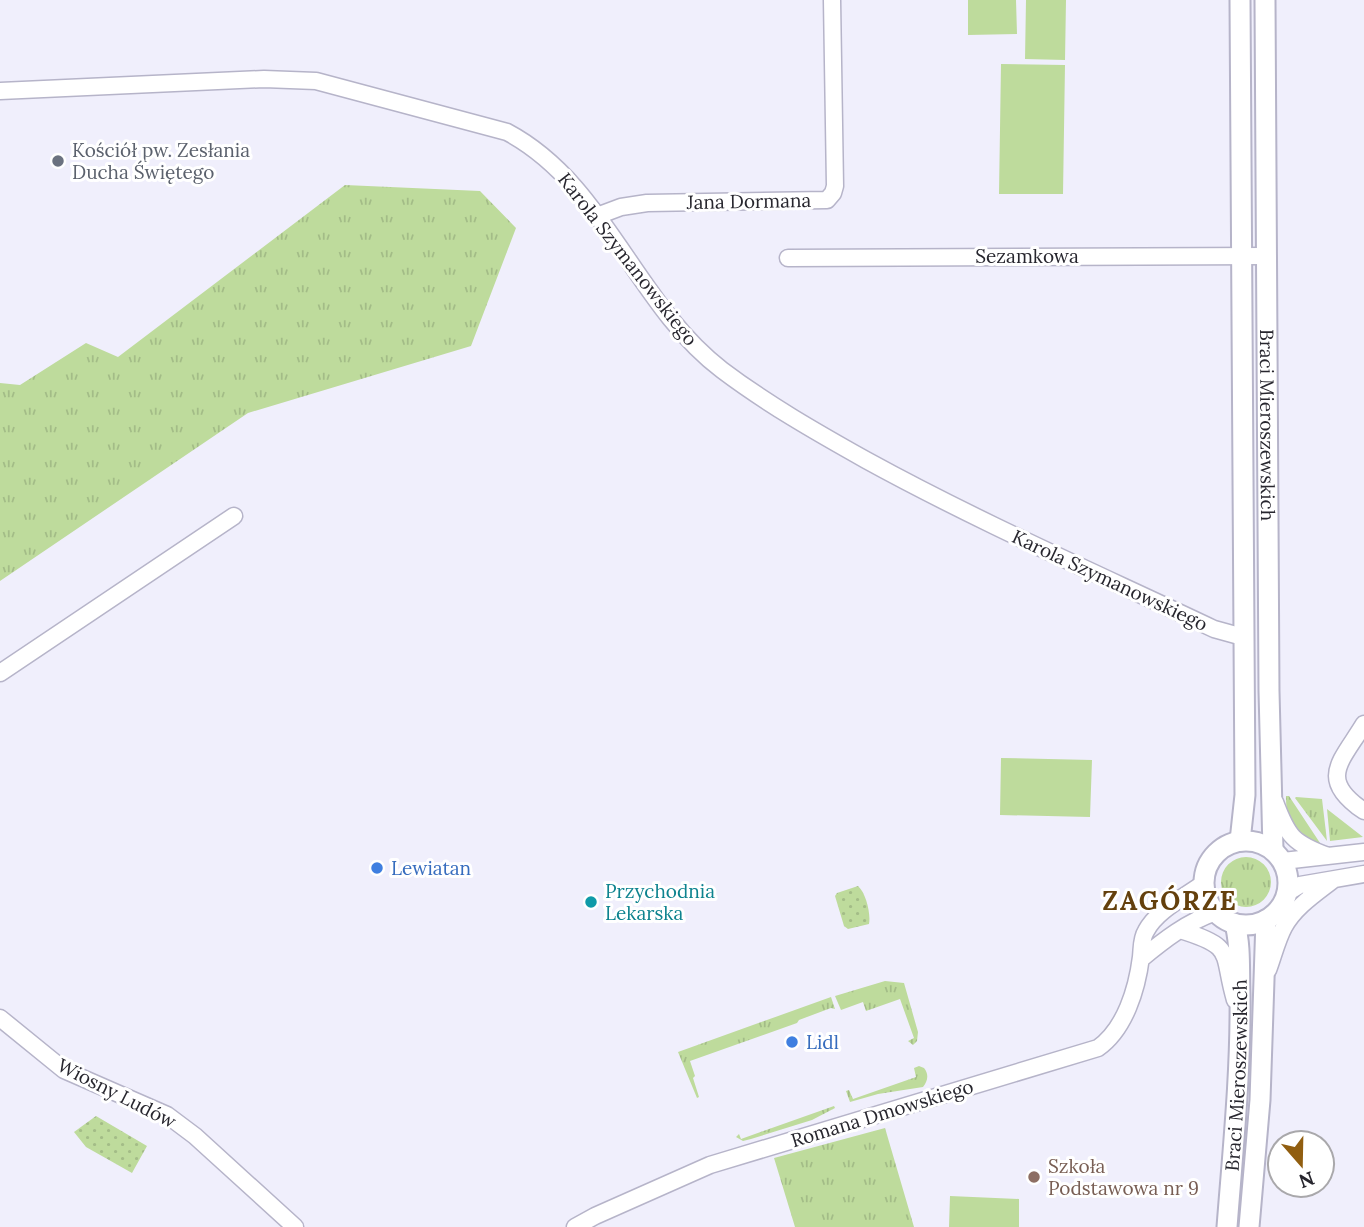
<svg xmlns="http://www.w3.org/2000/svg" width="1364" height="1227" viewBox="0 0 1364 1227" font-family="Lora,serif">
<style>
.grass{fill:url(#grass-tufts)}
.park{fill:url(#park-dots)}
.garden{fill:#bedb9c}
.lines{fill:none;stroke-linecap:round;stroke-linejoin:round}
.minor-casing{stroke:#b6b4c9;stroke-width:19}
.major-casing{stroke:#b6b4c9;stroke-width:23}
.minor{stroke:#fff;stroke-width:16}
.major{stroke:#fff;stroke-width:19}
.worship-dot{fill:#6b7280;stroke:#fff;stroke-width:2.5}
.shop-dot{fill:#3f7fe0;stroke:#fff;stroke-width:2.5}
.culture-dot{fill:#0f9aa8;stroke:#fff;stroke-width:2.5}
.education-dot{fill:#8d6e63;stroke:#fff;stroke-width:2.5}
.labels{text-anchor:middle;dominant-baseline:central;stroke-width:6;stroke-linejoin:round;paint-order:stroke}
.worship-label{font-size:19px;fill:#5b616d;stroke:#fff;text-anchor:start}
.street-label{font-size:19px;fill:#27262e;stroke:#fff}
.shop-label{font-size:19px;fill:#366cbe;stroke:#fff;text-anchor:start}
.culture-label{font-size:19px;fill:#0d838f;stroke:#fff;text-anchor:start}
.education-label{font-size:19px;fill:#785e54;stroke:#fff;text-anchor:start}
.district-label{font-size:26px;font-weight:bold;letter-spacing:2px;fill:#64400d;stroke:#fff}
</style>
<defs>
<pattern id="grass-tufts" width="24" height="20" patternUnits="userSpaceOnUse" patternTransform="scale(1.75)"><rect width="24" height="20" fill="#bedb9c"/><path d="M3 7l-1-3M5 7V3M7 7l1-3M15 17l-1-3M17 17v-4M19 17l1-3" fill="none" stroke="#a3bc87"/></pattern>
<pattern id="park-dots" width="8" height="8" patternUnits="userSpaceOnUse" patternTransform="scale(1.75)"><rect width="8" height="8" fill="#bedb9c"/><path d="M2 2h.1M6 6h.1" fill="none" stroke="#a3bc87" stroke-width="1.8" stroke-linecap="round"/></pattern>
</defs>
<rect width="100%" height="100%" fill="#f0effc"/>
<!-- grass -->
<path class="grass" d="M345 185 480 191 516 228 471 346 248 413 0 581V383L20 385 86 343 118 357Z
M1286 796H1289L1322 846C1295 833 1286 829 1286 796Z
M1296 797 1322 799 1327 841 1295 798Z
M1327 809 1363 837 1330 841Z
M1221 882a25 25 0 1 1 50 0a25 25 0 1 1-50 0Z
M885 981 904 983 918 1032 917 1041 913 1045 908 1041 914 1038 900 999 866 1011 863 1002 841 1010 835 996Z
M831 997 835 1009 831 1008 799 1020 797 1023 690 1061 695 1076 693 1078 699 1097 697 1098 678 1052Z
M919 1066 924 1068C929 1074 928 1081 923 1087L878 1094 850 1102 846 1091 849 1090 853 1099 916 1077 914 1068Z
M834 1106 835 1108 812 1120 751 1139 743 1141 736 1137 739 1134 741 1139Z
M885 1128 914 1227H795L774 1158Z"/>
<!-- park -->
<path class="park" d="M858 886C866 893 871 914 869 924L848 929 844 926 835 896 837 893Z
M96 1116 147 1146 132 1173 86 1147 74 1132Z"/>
<!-- garden -->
<path class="garden" d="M968 0H1016L1017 34 968 35Z
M1026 0H1066L1065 60 1025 59Z
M1001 64 1065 65 1063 194H999Z
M1001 758 1092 760 1090 817 1000 815Z
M950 1196 1019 1199V1227H949Z"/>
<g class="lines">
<defs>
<path id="minor" d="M0 91 264 79 316 81 507 132C605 184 635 304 722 370 767 404 816 432 866 460 979 522 1098 574 1214 629L1243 637
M597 216 621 207 647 203 827 200 833 193 835 186 832 0
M788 258 1266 256
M0 673 234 516
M1364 724C1341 762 1317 779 1364 811
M1275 802C1288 837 1293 843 1328 856
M1283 861 1364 852
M1287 893 1300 885 1364 874
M1180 930C1236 947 1221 952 1235 1000
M1141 959C1164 940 1187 922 1216 912
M1268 970C1273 957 1277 940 1284 927 1295 907 1315 894 1333 880
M0 1018 64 1070 167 1115 195 1136 295 1227
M575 1227 595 1216 710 1165 1098 1048C1125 1029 1137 989 1141 957 1142 948 1141 939 1146 931 1157 910 1185 897 1204 883"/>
<g id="major">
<path d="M1240 0 1245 795 1240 841"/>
<path id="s1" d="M1265 0 1269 691 1273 850"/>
<circle cx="1246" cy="883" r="42"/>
<path id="s2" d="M1227 1227C1233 1149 1241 1072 1240 994 1239 970 1241 946 1235 924"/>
<path d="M1249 1227 1260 1100 1266 920"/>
</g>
</defs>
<!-- minor casing -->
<use href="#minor" class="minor-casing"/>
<!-- major casing -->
<use href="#major" class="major-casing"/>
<!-- minor -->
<use href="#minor" class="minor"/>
<!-- major -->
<use href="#major" class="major"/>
</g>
<!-- markers -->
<circle class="worship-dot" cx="58" cy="161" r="7"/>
<g class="shop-dot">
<circle cx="377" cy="868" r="7"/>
<circle cx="792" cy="1042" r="7"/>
</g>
<circle class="culture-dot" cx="591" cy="902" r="7"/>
<circle class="education-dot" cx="1034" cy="1177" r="7"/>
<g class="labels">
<!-- worship labels -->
<g class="worship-label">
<text x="72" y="150">Kościół pw. Zesłania<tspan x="72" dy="22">Ducha Świętego</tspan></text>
</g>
<!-- street labels -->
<g class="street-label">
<text transform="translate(749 201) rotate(-1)">Jana Dormana</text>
<text x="1027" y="256">Sezamkowa</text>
<text transform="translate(628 259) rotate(52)">Karola Szymanowskiego</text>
<text stroke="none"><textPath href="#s1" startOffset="425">Braci Mieroszewskich</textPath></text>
<text transform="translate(1110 580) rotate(25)">Karola Szymanowskiego</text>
<text stroke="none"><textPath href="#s2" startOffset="152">Braci Mieroszewskich</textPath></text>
<text transform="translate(117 1093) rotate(27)">Wiosny Ludów</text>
<text transform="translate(882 1113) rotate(-17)">Romana Dmowskiego</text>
</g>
<!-- shop labels -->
<g class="shop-label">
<text x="391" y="868">Lewiatan</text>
<text x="806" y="1042">Lidl</text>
</g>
<!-- culture labels -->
<g class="culture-label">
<text x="605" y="891">Przychodnia<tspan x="605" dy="22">Lekarska</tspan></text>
</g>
<!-- education labels -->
<g class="education-label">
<text x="1048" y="1166">Szkoła<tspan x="1048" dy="22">Podstawowa nr 9</tspan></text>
</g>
<!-- district labels -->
<g class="district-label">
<text x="1170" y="900">ZAGÓRZE</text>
</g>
</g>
<!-- north arrow -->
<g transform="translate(1301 1164) rotate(160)"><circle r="33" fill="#ffffff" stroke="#a9a8ab" stroke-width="2"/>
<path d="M0-5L12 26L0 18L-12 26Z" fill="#915e10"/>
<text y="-10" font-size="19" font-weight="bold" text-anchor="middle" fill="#27262e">N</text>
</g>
</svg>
